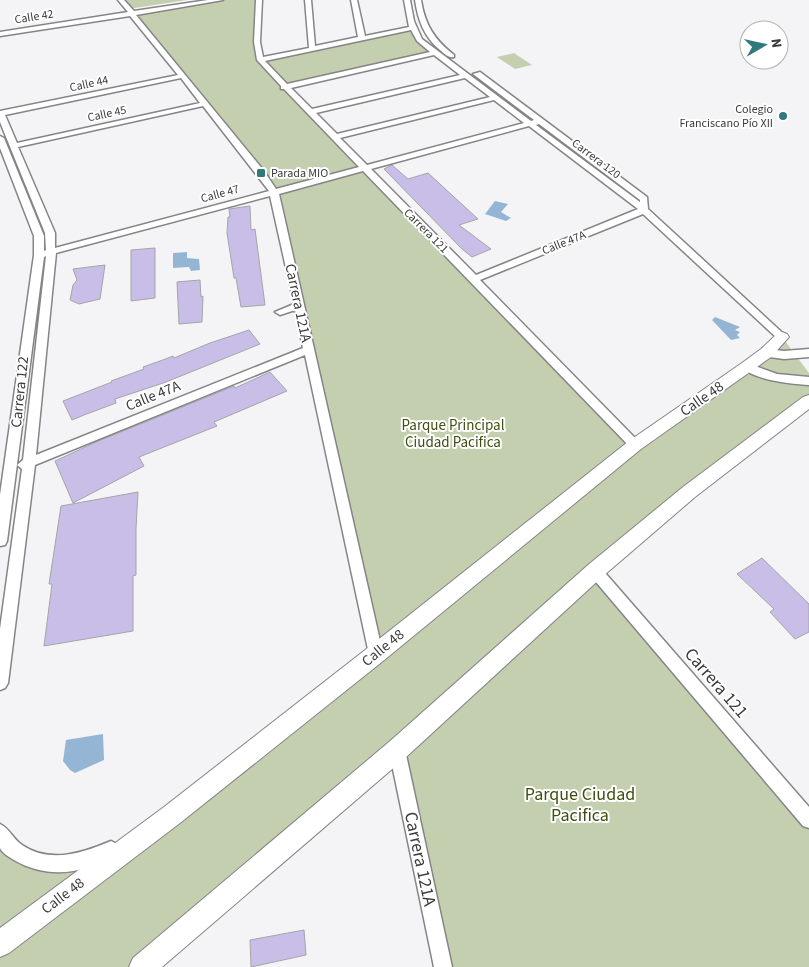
<svg xmlns="http://www.w3.org/2000/svg" width="809" height="967" viewBox="0 0 809 967" font-family="'Source Sans 3',sans-serif">
<style>
.green{fill:#c4cfb0}
.water{fill:#95b5d5}
.building{fill:#c9bee7;stroke:#a5a5a7}
.lines{fill:none;stroke-linecap:round;stroke-linejoin:round}
.minor-casing{stroke:#858587;stroke-width:3}
.secondary-casing{stroke:#858587;stroke-width:2}
.minor{fill:#fff;fill-rule:evenodd}
.secondary{fill:#fff;fill-rule:evenodd}
.poi-dot{fill:#307a7c;stroke:#fff;stroke-width:2}
.labels{text-anchor:middle;dominant-baseline:central;stroke-width:4;stroke-linejoin:round;paint-order:stroke}
.far-street-label{font-size:12px;fill:#3c3c3d;stroke:#fff}
.far-poi-label{font-size:12px;fill:#3c3c3d;stroke:#fff;text-anchor:end}
.street-label{font-size:15px;fill:#3c3c3d;stroke:#fff}
.park-label{font-size:15px;fill:#3e4e0f;stroke:#fff}
.near-street-label{font-size:18px;fill:#3c3c3d;stroke:#fff}
.near-park-label{font-size:18px;fill:#3e4e0f;stroke:#fff}
</style>
<rect width="100%" height="100%" fill="#f4f4f6"/>
<!-- green -->
<path class="green" d="M121 0H187L128 9Z
M220 0H259L260 59 412 28 434 53 285 87 635 445 782 337 809 373V401L595 571 809 820V967H443L397 750 153 967H0V833L35 862 101 856 376 654 274 192 131 13Z
M514 53 532 65 515 69 497 57Z"/>
<!-- water -->
<path class="water" d="M495 201 508 204 501 212 511 218 506 221 485 214Z
M187 252V258L199 259 200 270 191 271 189 267 173 268V253Z
M715 317 740 327 735 330 740 332 737 335 740 338 731 340 712 320Z
M103 734 104 760 75 773 70 770 63 761 66 740Z"/>
<!-- building -->
<path class="building" d="M392 165 408 179 428 173 478 219 459 225 491 249 472 257 462 249 384 169Z
M250 206 251 230 255 229 265 305 241 307 236 278H234L227 233 228 217H230L229 209Z
M155 248V298L131 301V250Z
M105 265 100 299 79 304 70 300 73 285 77 280 73 269Z
M200 280 201 297 203 296 202 322 179 324 177 282Z
M249 330 260 344 166 382 115 399 116 403 84 415 72 420 63 401 112 382 111 381 144 369 143 367 160 361 173 356 174 358 210 343Z
M270 372 287 391 214 422 217 426 139 457 144 466 73 503 55 461 96 442 234 386 235 388Z
M138 492 136 529V575L133 576V631L44 646 52 584H49L61 506Z
M762 558 809 604V632L795 639 770 612 774 609 737 574Z
M304 930 306 955 251 967 250 940Z"/>
<g class="lines">
<defs>
<path id="minor" d="M118 0H124L134 11 208 0H223L136 15 264 171 276 189 359 167 284 89H281V86L257 60 254 42 256 0H262L260 42 263 57 309 48 305 0H311L315 46 358 37 351 0H357L365 36 409 27 404 0H410L414 21 422 39 531 121 534 120 473 74 480 72 647 197 648 209 787 337 782 340 778 339 643 214 480 280 639 442 641 445 635 449 631 448 363 171 279 194 383 654 381 659 376 661 371 659 369 654 305 355 35 465 8 683 5 688 0 690V629L22 469 17 465 23 460 46 256 44 257 7 541 5 545 0 546V495L34 255V236L0 148V136L4 138 44 236V251L46 250 45 233 0 122V111L178 75 130 16 0 36V32L128 12ZM411 30 417 41 430 52 287 84 265 61ZM434 55 460 75 312 109 291 88ZM181 78 200 103 17 143 5 115ZM465 78 490 97 337 134 316 113ZM494 100 524 123 367 165 340 138ZM203 106 269 191 55 248V233L18 147ZM539 124 640 200V202L536 125ZM529 126 638 209 476 275 371 169ZM270 196 294 304 275 312 280 315 295 310 303 348 36 455 56 253Z
M415 0H421C425 25 434 39 454 55V57C448 58 445 54 440 50 424 37 418 20 415 0Z
M766 349 784 351 809 349V357L784 359 762 356 761 353 762 350Z
M747 363 777 374 809 377V385C792 384 753 380 742 367L743 364Z
M595 565 600 567 809 807V828L803 826 590 575 588 571 590 567Z
M397 742 403 744 405 750 452 967H434L389 750 391 744Z
M0 824C10 829 13 839 22 845 50 864 83 853 111 841L117 844 120 850 117 856C84 873 48 880 14 860 9 857 2 853 0 848 0 841 0 831 0 824Z"/>
<path id="secondary" d="M782 332 787 334 789 337 771 357 641 449 383 661 180 823 9 953 0 957V928L164 807 369 647 629 441 742 363 761 349 777 334Z
M809 395V409L695 497 602 577 405 758 162 967H129L133 958 389 742 588 565 683 487 803 397Z"/>
</defs>
<!-- minor casing -->
<use href="#minor" class="minor-casing"/>
<!-- secondary casing -->
<use href="#secondary" class="secondary-casing"/>
<!-- minor -->
<use href="#minor" class="minor"/>
<!-- secondary -->
<use href="#secondary" class="secondary"/>
</g>
<!-- markers -->
<g class="poi-dot">
<circle cx="783" cy="116" r="5"/>
<rect x="256" y="168" width="10" height="10" rx="2.5"/>
</g>
<g class="labels">
<!-- far-street labels -->
<g class="far-street-label">
<text transform="translate(34 17) rotate(-9)">Calle 42</text>
<text transform="translate(89 84) rotate(-12)">Calle 44</text>
<text transform="translate(107 114) rotate(-12)">Calle 45</text>
<text transform="translate(596 159) rotate(37)">Carrera 120</text>
<text transform="translate(220 194) rotate(-15)">Calle 47</text>
<text transform="translate(426 231) rotate(45)">Carrera 121</text>
<text transform="translate(564 243) rotate(-22)">Calle 47A</text>
</g>
<!-- far-poi labels -->
<g class="far-poi-label">
<text x="773" y="109">Colegio<tspan x="773" dy="14">Franciscano Pío XII</tspan></text>
<text x="271" y="173" text-anchor="start">Parada MIO</text>
</g>
<!-- street labels -->
<g class="street-label">
<text transform="translate(298 303) rotate(78)">Carrera 121A</text>
<text transform="translate(20 392) rotate(-84)">Carrera 122</text>
<text transform="translate(153 396) rotate(-22)">Calle 47A</text>
<text transform="translate(702 399) rotate(-35)">Calle 48</text>
<text transform="translate(383 648) rotate(-39)">Calle 48</text>
<text transform="translate(63 896) rotate(-37)">Calle 48</text>
</g>
<!-- park labels -->
<g class="park-label">
<text x="453" y="425">Parque Principal<tspan x="453" dy="17">Ciudad Pacifica</tspan></text>
</g>
<!-- near-street labels -->
<g class="near-street-label">
<text transform="translate(716 683) rotate(49)">Carrera 121</text>
<text transform="translate(420 859) rotate(78)">Carrera 121A</text>
</g>
<!-- near-park labels -->
<g class="near-park-label">
<text x="580" y="794">Parque Ciudad<tspan x="580" dy="21">Pacifica</tspan></text>
</g>
</g>
<!-- north arrow -->
<g transform="translate(764 45) rotate(81)"><circle r="24" fill="#ffffff" stroke="#b1b1b1"/>
<path d="M0-4L9 19L0 12L-9 19Z" fill="#307a7c"/>
<text y="-8" font-size="14" font-weight="bold" text-anchor="middle" fill="#3c3c3d">N</text>
</g>
</svg>
